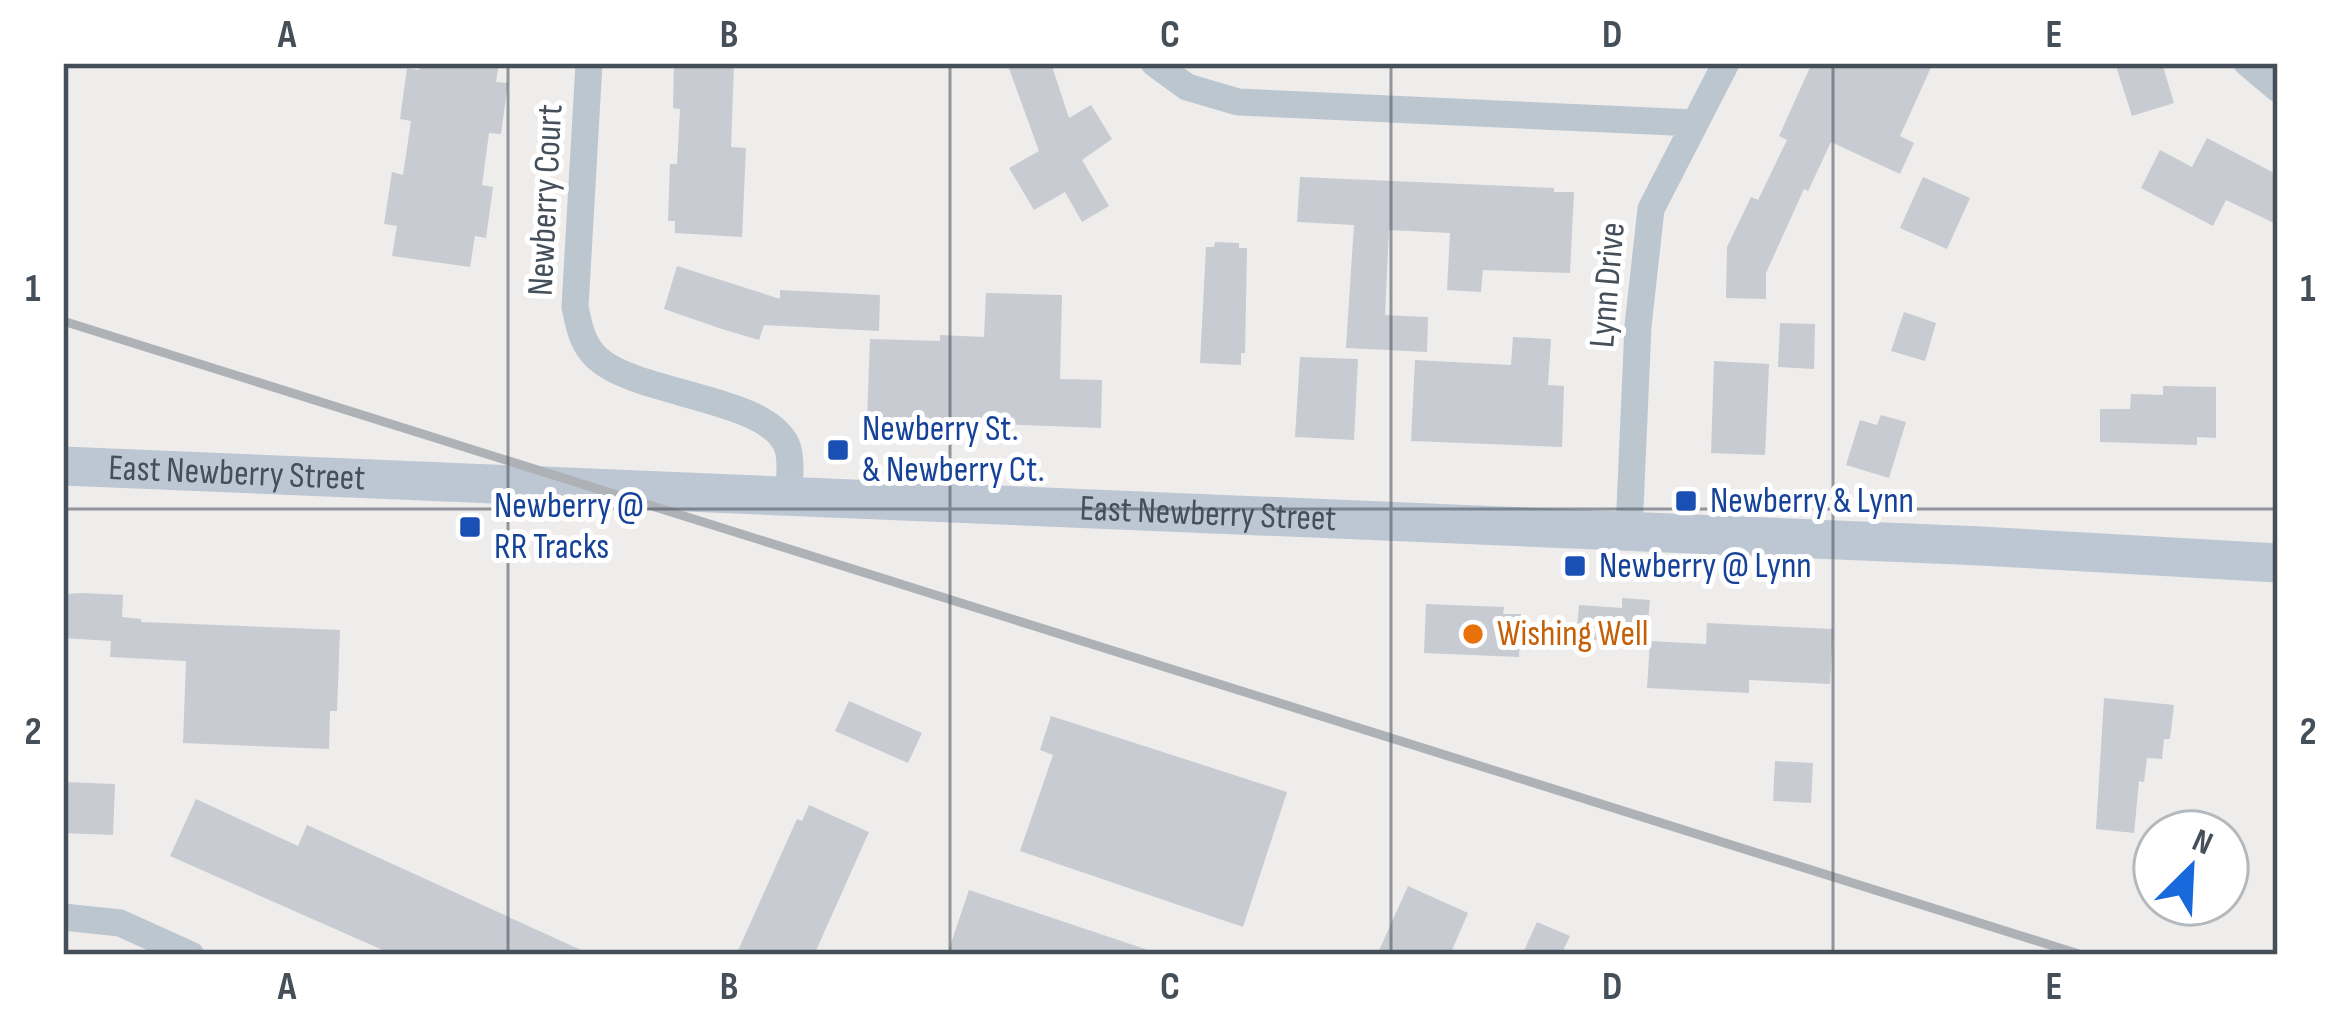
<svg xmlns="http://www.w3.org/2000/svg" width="2341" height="1018" viewBox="0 0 2341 1018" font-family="'Sofia Sans Condensed',sans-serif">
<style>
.building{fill:#c8cbd1}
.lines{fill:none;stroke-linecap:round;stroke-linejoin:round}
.minor{stroke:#bcc6cf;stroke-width:27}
.secondary{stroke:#bcc7d3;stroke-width:39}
.rail{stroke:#aeb1b6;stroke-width:9}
.grid{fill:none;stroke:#444f59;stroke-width:3;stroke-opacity:0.55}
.transit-dot{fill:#1a4fb4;stroke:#fff;stroke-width:4.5}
.food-dot{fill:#e8710a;stroke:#fff;stroke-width:4.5}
.labels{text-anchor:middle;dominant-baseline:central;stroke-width:10;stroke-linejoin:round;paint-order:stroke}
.street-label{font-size:36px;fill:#444f59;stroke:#fff}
.transit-label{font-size:36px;fill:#164399;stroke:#fff;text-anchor:start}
.food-label{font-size:36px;fill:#c56008;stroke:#fff;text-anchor:start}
.neatline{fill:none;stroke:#444f59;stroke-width:4.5}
.grid-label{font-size:39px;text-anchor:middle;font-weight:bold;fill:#444f59}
</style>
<rect width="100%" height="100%" fill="#efecec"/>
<!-- building -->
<path class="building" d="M420 63H499L496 82 508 83 501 134 489 133 482 185 493 187 486 238 475 236 470 267 392 256 397 226 384 224 392 172 403 175 411 121 400 119 407 68 419 70Z
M674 63H734L731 147 746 148 742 237 675 233V221H668L670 164H677L680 109 673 108Z
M1007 63H1051L1069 118 1091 105 1112 139 1082 160 1109 206 1082 222 1065 192 1034 210 1009 168 1039 151Z
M1812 63H1933L1900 136 1914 143 1900 174 1831 142 1808 191 1804 189 1766 273V299L1726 298 1727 247 1751 197 1758 200 1787 140 1779 136Z
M2115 63H2162L2174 103 2132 116Z
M2207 138 2278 175V225L2226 200 2213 226 2141 188 2160 150 2192 167Z
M1300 177 1554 188V192H1574L1570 273 1483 270 1481 292 1447 290 1450 233 1389 230 1385 315 1428 317 1427 352 1346 348 1354 225 1297 222Z
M1923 177 1970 198 1947 249 1900 228Z
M1215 242 1239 243V248H1247L1245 353H1241V365L1200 363 1206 247H1214Z
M677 266 780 299V290L880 295 879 331 764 325 759 340 722 329 664 309Z
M986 293 1062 295 1060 379 1102 380 1101 428 867 419 870 339 940 341V335L984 337Z
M1904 312 1936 323 1925 361 1891 351Z
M1780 323 1815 324 1814 369 1778 367Z
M1513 337 1551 339 1548 385 1564 386 1562 447 1411 441 1415 360 1511 365Z
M1300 357 1358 359 1354 440 1295 437Z
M1714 361 1769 364 1765 455 1711 453Z
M2163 386 2216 387V438L2197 437V445L2100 442V409H2130L2131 394 2163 395Z
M1881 415 1906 422 1889 478 1846 465 1860 420 1877 425Z
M84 593 123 595 122 617 141 619V622L340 630 337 711H330L329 749 183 743 186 661 110 657 111 641 63 638V594Z
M1622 598 1650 600 1646 643 1576 638 1579 605 1622 608Z
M1426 604 1504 607 1503 614H1521L1519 657 1424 653Z
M1707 623 1833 629 1830 684 1749 680V693L1647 688 1650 641 1706 644Z
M2104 698 2174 705 2170 739H2164L2162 759 2147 758 2144 782 2139 781 2134 833 2096 829Z
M849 701 922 733 908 763 835 731Z
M1051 716 1287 792 1243 927 1020 851 1053 755 1040 750Z
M1775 761 1813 763 1811 803 1773 801Z
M63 782 115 784 113 835 63 833Z
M196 799 298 846 307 825 592 955H394L170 856Z
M809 805 869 832 814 955H736L797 819 802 821Z
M1408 886 1468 913 1450 955H1377Z
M969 890 1148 950 1147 955H947Z
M1537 922 1570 936 1561 955H1522Z"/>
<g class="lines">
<!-- minor -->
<path class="minor" d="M589 63 575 307C579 326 582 344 597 358 638 396 773 397 788 449 792 464 789 482 789 497
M1154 63 1187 87 1238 102 1695 123
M2247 63 2278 89
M1629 531 1638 326 1651 209 1726 63
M63 917 120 923 191 955"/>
<!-- secondary -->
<path class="secondary" id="s1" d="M63 466 1981 546 2278 563"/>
<!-- rail -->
<path class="rail" d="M63 321 2082 955"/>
</g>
<!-- grid -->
<path class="grid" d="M508 63V955M950 63V955M1391 63V955M1833 63V955M63 509H2278"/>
<!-- markers -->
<g class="transit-dot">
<rect x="826" y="438" width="24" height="24" rx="6"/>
<rect x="1674" y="489" width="24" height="24" rx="6"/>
<rect x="458" y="515" width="24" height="24" rx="6"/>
<rect x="1563" y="554" width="24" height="24" rx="6"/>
</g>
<circle class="food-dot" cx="1473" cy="634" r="12"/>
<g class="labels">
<!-- street labels -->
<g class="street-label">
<text transform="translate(546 200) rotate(-87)">Newberry Court</text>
<text transform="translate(1608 285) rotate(-85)">Lynn Drive</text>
<text stroke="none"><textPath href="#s1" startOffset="174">East Newberry Street</textPath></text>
<text stroke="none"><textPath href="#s1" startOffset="1146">East Newberry Street</textPath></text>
</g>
<!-- transit labels -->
<g class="transit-label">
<text x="862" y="429">Newberry St.<tspan x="862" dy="41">&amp; Newberry Ct.</tspan></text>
<text x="1710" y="501">Newberry &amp; Lynn</text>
<text x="494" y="506">Newberry @<tspan x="494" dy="41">RR Tracks</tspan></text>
<text x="1599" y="566">Newberry @ Lynn</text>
</g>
<!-- food labels -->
<g class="food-label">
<text x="1497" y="634">Wishing Well</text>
</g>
</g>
<!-- border -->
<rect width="2341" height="1018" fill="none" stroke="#ffffff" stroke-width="132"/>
<!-- north arrow -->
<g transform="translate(2191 868) rotate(24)"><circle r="57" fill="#ffffff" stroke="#b4b9bd" stroke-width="3"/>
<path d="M0-9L21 45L0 30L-21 45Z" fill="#186adc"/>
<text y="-18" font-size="33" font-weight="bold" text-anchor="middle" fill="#444f59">N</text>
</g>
<rect x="66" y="66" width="2209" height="886" class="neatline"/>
<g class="grid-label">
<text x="287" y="47">A</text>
<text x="729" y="47">B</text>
<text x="1170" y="47">C</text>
<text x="1612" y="47">D</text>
<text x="2054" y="47">E</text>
<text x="33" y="301">1</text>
<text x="2308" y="301">1</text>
<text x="33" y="744">2</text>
<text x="2308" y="744">2</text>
<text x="287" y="999">A</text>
<text x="729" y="999">B</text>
<text x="1170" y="999">C</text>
<text x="1612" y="999">D</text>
<text x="2054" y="999">E</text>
</g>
</svg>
